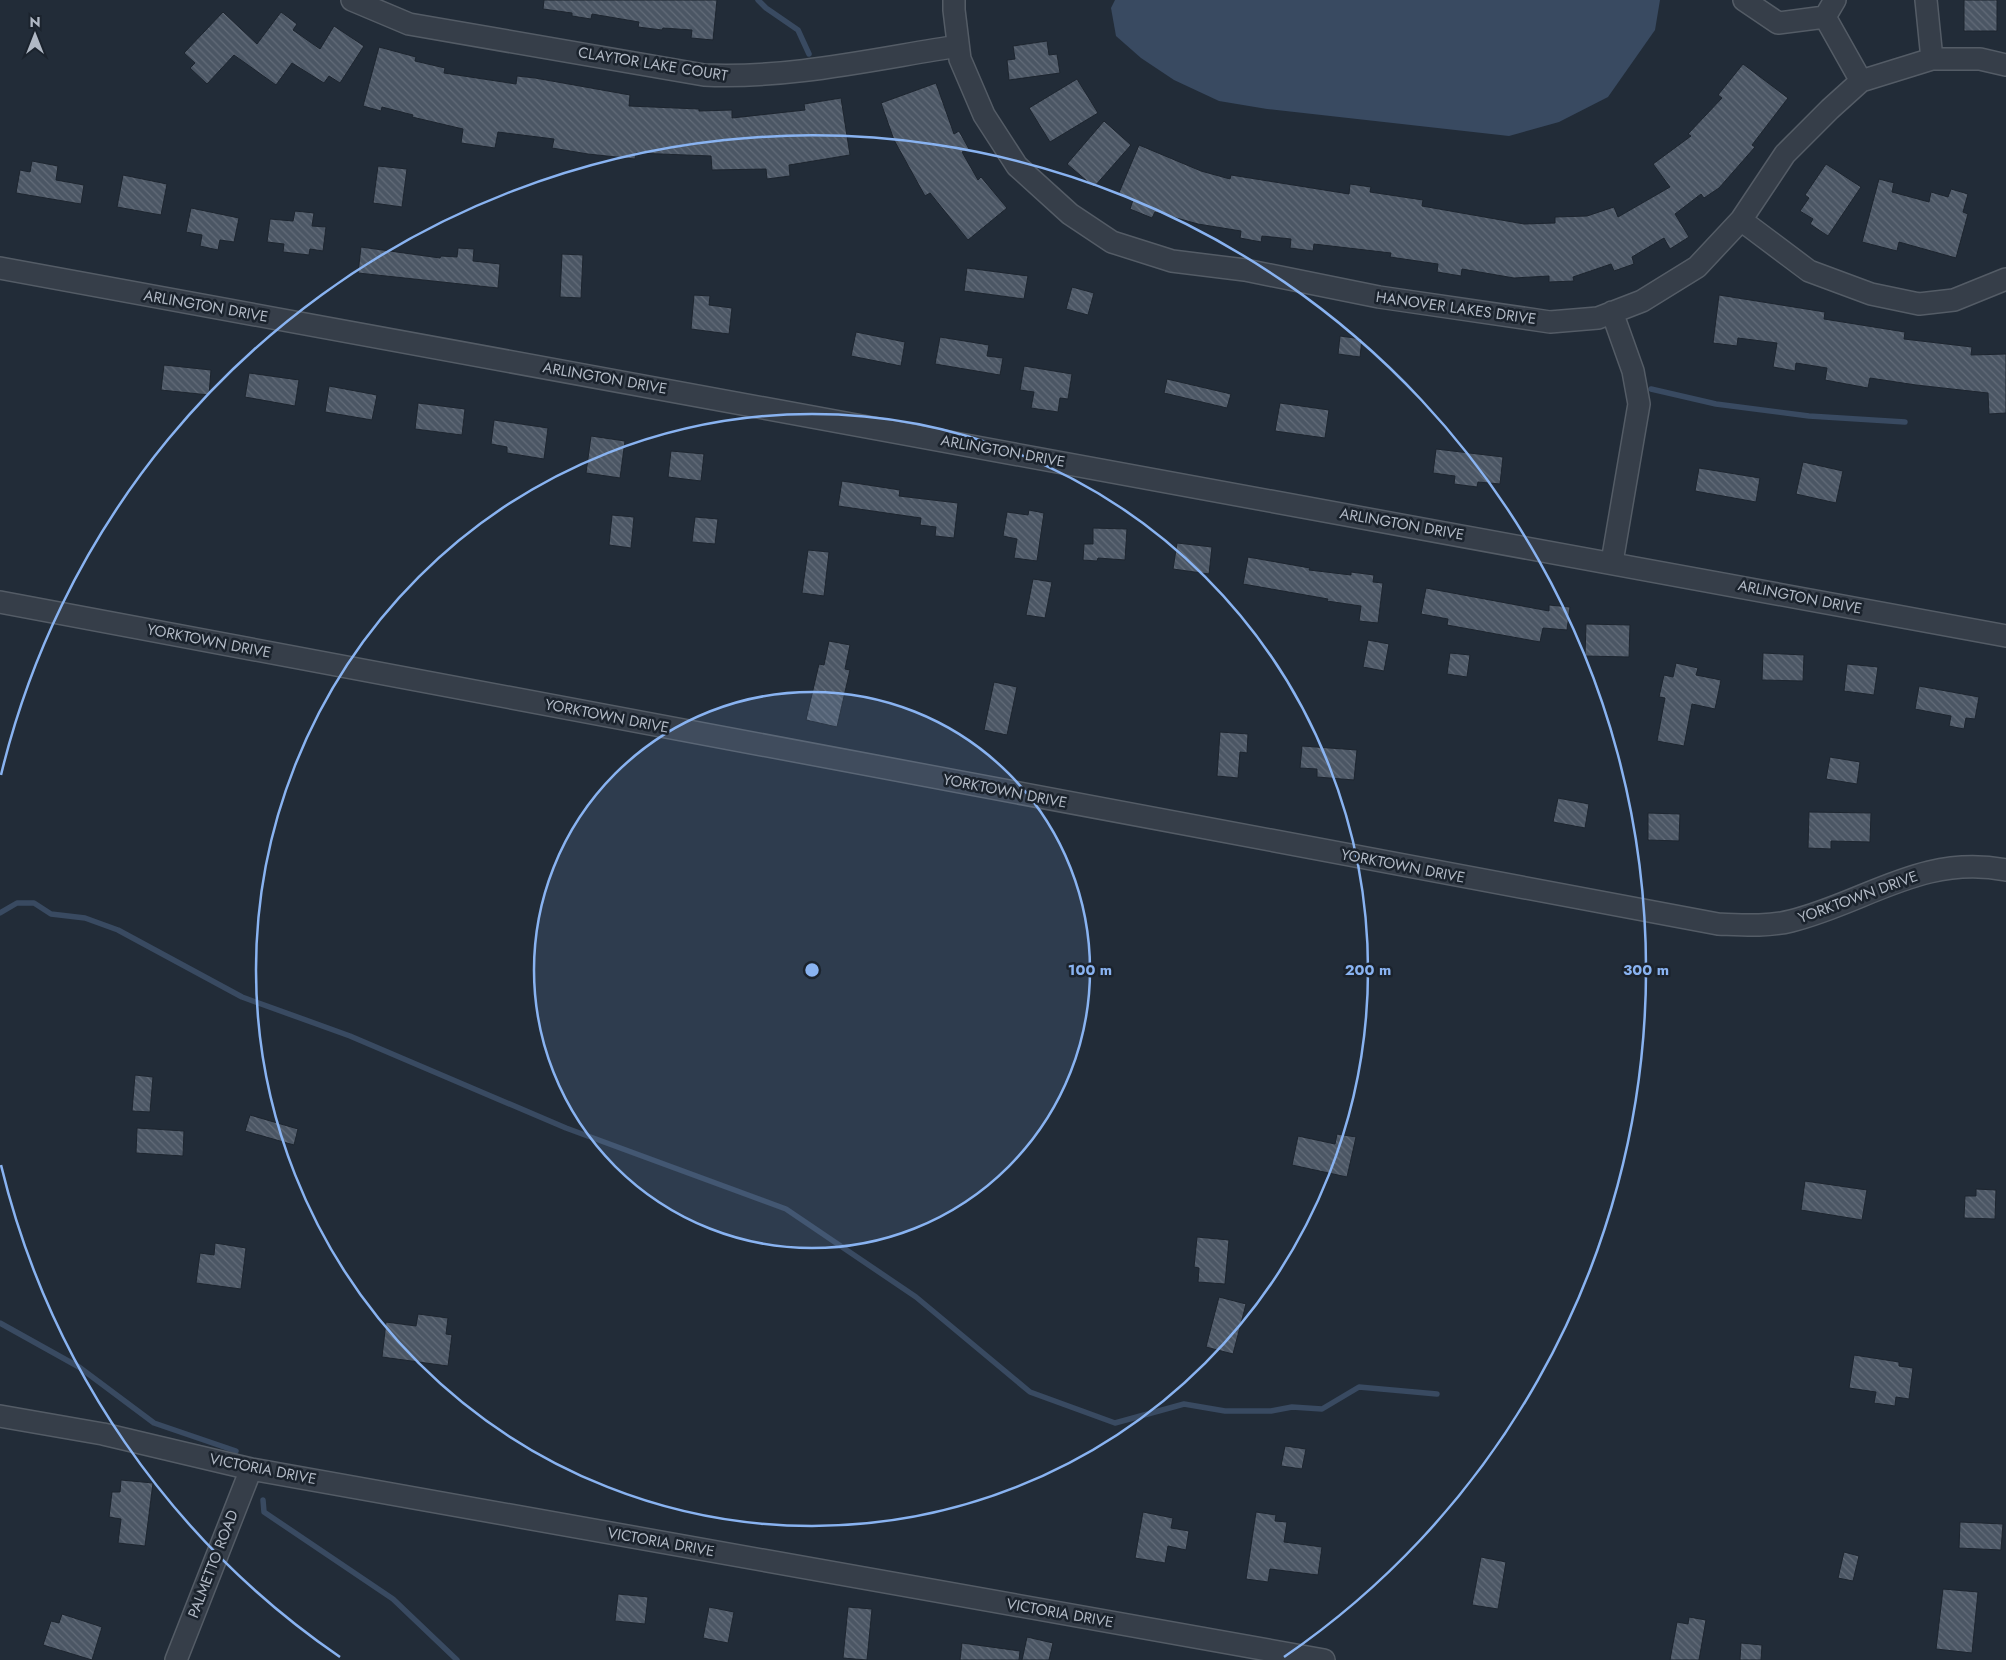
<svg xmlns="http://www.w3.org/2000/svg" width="2006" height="1660" viewBox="0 0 2006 1660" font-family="Jost,sans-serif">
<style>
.water{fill:#394a61}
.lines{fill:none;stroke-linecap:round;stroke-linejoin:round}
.stream{stroke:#394a61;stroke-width:5.5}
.building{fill:url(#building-back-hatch);stroke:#1d252f}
.minor-casing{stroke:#545c66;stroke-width:24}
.minor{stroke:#363e49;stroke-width:21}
.ring{fill:none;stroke:#89b3f1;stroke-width:2.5}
.labels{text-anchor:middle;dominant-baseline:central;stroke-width:5;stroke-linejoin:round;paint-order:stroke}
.street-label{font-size:15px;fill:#b1b9c5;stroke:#1b232d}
.centre{fill:#89b3f1;stroke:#1b232d;stroke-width:2.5}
.ring-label{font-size:15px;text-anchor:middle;font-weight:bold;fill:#89b3f1;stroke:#1b232d;stroke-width:5;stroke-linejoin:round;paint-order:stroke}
</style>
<defs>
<pattern id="building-back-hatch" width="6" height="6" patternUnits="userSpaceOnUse" patternTransform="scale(1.25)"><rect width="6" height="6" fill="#4b5664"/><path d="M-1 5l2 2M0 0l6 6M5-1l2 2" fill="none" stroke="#636c79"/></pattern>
</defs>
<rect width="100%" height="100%" fill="#222c38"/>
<!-- water -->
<path class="water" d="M1115 0H1660L1655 30 1608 97 1559 122 1509 136 1267 109 1219 101 1174 80 1141 58 1116 36 1111 8Z"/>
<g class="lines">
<!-- stream -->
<path class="stream" d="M758 0 766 8 798 30 809 54
M1651 389 1716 404 1809 416 1905 422
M0 913 17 903H34L51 914 85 918 118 930 242 997 350 1036 566 1128 786 1209 916 1297 1030 1392 1115 1423 1184 1404 1225 1411H1271L1292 1407 1322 1409 1359 1387 1437 1394
M0 1323 79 1367 154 1423 236 1451
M263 1500 264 1512 393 1599 457 1660"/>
</g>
<!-- building -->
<path class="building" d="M544 0H717L713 40 691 38 692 30 663 28 662 30 638 27 639 22 592 14 591 19 572 16V13L543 9Z
M1964 0H1997V31H1964Z
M223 12 257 44 281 12 297 24 293 30 320 49 334 26 364 46 340 83 329 76 324 83 292 63 276 85 234 55 207 84 190 68 195 63 184 53Z
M1047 41 1049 55 1057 54 1060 73 1009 80 1007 60 1015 59 1013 46Z
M379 47 416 57 415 61 445 68 444 73 516 84 517 76 535 78 630 95 629 106 699 109V111L732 110V118L805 110 804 104 841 98 850 155 789 165 790 176 767 179 766 169 712 170 711 156 636 153 635 159 588 154 552 148 554 139 498 132 495 148 461 143 463 129 412 117 413 115 382 107 381 111 363 106Z
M1743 64 1788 98 1752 145 1755 147 1719 188 1704 198 1701 194 1675 214 1689 237 1670 249 1664 238 1632 257 1634 264 1614 271 1611 264 1573 277 1574 281 1549 282V276L1514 278 1462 269 1461 276 1437 272 1438 264 1390 257 1391 253 1314 244 1313 251 1290 248 1291 239 1262 236 1261 242 1240 238 1241 231 1198 224 1155 212 1152 218 1130 209 1133 200 1118 195 1139 145 1201 171 1230 179 1231 175 1349 194 1350 184 1371 187 1370 192 1423 200 1422 206 1524 224 1555 223V217L1587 216 1614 207 1618 217 1670 187 1653 164 1691 136 1688 134 1722 98 1718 95Z
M1077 79 1098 113 1050 142 1029 108Z
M936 83 954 134 959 131 969 149 962 152 978 180 981 177 1007 208 968 240 930 193 925 196 894 140 881 103Z
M1104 121 1131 145 1094 187 1067 164Z
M32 161 58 166 56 180 84 185 81 204 16 193 20 170 30 172Z
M1826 164 1861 187 1828 236 1810 224 1813 219 1800 211 1809 198 1805 195Z
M378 166 407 169 402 207 373 203Z
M123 175 167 184 161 215 117 207Z
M1879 179 1894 183 1892 192 1929 202 1931 192 1948 197 1951 189 1968 194 1963 212 1968 214 1956 258 1899 242 1897 251 1862 242Z
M191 208 239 218 234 242 220 240 218 250 200 246 202 235 186 232Z
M295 211 314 213 312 226 326 227 323 251 310 249 309 255 283 252 284 244 267 242 270 219 293 221Z
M361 247 440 258 441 256 457 257 458 248 474 249 473 261 500 264 498 288 358 273Z
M562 254 583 255 581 298 560 297Z
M967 268 1028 276 1024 299 964 291Z
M1072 287 1094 293 1088 315 1066 309Z
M694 295 710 296 709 305 732 308 729 334 691 329Z
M1719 295 1825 312 1824 319 1905 332 1904 339 1972 347 1971 355 2006 354V413L1989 414 1988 393 1916 385 1870 378 1868 388 1825 380 1827 368 1796 363 1795 371 1773 367 1777 343 1738 338 1737 346 1713 343Z
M856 332 905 342 901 366 851 356Z
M1340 336 1362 339 1360 357 1338 354Z
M940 337 989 345 987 356 1003 358 1000 375 935 364Z
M164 365 211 370 209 395 161 390Z
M1024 366 1072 374 1068 399 1060 398 1058 412 1031 408 1034 392 1020 390Z
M249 373 299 380 295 406 245 397Z
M1167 379 1231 394 1227 408 1164 393Z
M329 386 377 395 372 420 325 412Z
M418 403 465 409 462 435 415 429Z
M1280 403 1329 410 1325 438 1275 431Z
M494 420 548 428 544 459 507 453V447L491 444Z
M591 436 625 441 620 478 586 473Z
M1436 449 1503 457 1500 484 1478 482 1477 487 1454 484 1455 476 1433 473Z
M671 451 704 454 701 481 668 477Z
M1803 462 1843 471 1836 503 1796 494Z
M1699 468 1760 478 1756 502 1695 491Z
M842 481 900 490 899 496 958 503 954 538 935 536 936 527 920 525 921 518 838 506Z
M1029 510 1044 513 1037 561 1014 558 1017 539 1003 536 1007 512 1028 515Z
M612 515 634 517 631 548 609 545Z
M695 517 718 519 715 544 692 542Z
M1093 528 1127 529 1125 560 1098 558 1097 561 1083 560 1084 544H1093Z
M1177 543 1212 547 1209 574 1173 569Z
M808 550 829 552 824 596 802 593Z
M1248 557 1310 568 1309 570 1351 575V572L1374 575 1373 582 1383 583 1378 623 1359 621 1361 606 1327 601 1328 599 1243 584Z
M1033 579 1052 582 1045 618 1026 615Z
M1426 588 1549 611V605L1570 607 1567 630 1543 628 1540 642 1447 625 1448 619 1421 614Z
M1586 624 1630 625 1629 657 1585 656Z
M1368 640 1389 644 1384 671 1363 667Z
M829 641 850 645 845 669 850 670 837 727 806 720 819 664 824 665Z
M1450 653 1470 655 1467 677 1447 674Z
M1763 653 1804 655 1803 681 1762 680Z
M1676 663 1698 668 1696 675 1721 680 1715 709 1692 704 1684 746 1657 741 1665 698 1659 697 1664 675 1673 677Z
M1847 664 1878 667 1874 695 1844 691Z
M994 682 1017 687 1007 735 984 730Z
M1919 686 1979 697 1975 719 1966 718 1964 729 1949 726 1951 716 1915 709Z
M1220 732 1248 734 1247 753 1240 752 1238 778 1217 776Z
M1302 746 1357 750 1354 780 1317 777V769L1300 768Z
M1830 757 1860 762 1857 784 1826 779Z
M1558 798 1589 804 1585 828 1553 822Z
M1809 812 1871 813 1870 842 1831 841V849L1808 848Z
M1648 813 1680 814 1679 841 1648 840Z
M135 1075 153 1077 150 1112 132 1111Z
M250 1115 298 1129 294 1145 245 1131Z
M137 1128 184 1131 183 1156 136 1153Z
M1337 1134 1356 1137 1347 1177 1292 1165 1298 1136 1335 1144Z
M1805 1181 1867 1190 1862 1220 1801 1210Z
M1976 1189 1996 1190 1995 1219 1964 1218 1965 1196H1976Z
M1197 1237 1229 1240 1225 1284 1198 1282 1199 1268 1194 1267Z
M215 1243 246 1248 241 1289 196 1283 200 1253 214 1255Z
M1219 1297 1246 1304 1233 1354 1206 1347Z
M418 1314 448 1318 446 1334 452 1335 448 1366 382 1357 386 1322 416 1326Z
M1854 1355 1899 1362V1366L1913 1368 1909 1399 1896 1397 1895 1406 1874 1403 1876 1392 1849 1388Z
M1285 1446 1306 1449 1302 1469 1281 1466Z
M121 1480 153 1483 145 1546 118 1543 121 1519 109 1517 112 1492H120Z
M1143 1512 1173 1518 1171 1528 1189 1531 1186 1550 1168 1546 1165 1563 1135 1558Z
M1256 1512 1276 1515 1275 1521 1287 1522 1284 1542 1322 1547 1318 1575 1270 1569 1268 1582 1246 1579Z
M1960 1522 2003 1524 2001 1550 1959 1548Z
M1844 1552 1859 1556 1853 1581 1838 1578Z
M1481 1557 1506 1562 1498 1609 1472 1605Z
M1943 1589 1978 1592 1972 1653 1936 1649Z
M618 1594 648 1597 645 1624 615 1621Z
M709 1607 734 1612 728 1643 703 1638Z
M848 1607 872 1609 867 1660 843 1658Z
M62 1614 102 1627 92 1660 43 1645 51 1621 59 1623Z
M1689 1617 1706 1620 1699 1660H1670L1677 1622 1688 1624Z
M1027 1637 1053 1643 1049 1660H1022Z
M962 1643 1020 1651 1019 1660H960Z
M1741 1643 1762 1645 1761 1660H1740Z"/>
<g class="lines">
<defs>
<path id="minor" d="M352 0 409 24 704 75C789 79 874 59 958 46
M954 0V10L960 59 984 115 1017 166 1070 214 1112 242 1172 261 1245 270 1379 297 1550 322 1598 318 1642 301 1697 267 1741 220 1785 154 1830 109 1861 81 1932 59H1980L2006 65
M1744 0 1778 23 1825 17
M1835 0 1825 17 1861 81
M1926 0 1932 59
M1741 220 1809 271 1871 294 1919 304 1954 300 2006 279
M0 268 2006 636
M1612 562 1639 404 1633 371 1612 312
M0 602 1718 924C1743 925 1767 927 1791 921 1867 902 1922 854 2006 870
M0 1416 103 1434 251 1469 1324 1660
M176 1660 251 1469"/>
</defs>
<!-- minor casing -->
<use href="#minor" class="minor-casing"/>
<!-- minor -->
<use href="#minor" class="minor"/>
</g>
<!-- distance rings -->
<circle cx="812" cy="970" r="278" fill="#89b3f1" fill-opacity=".12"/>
<g class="ring">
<circle cx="812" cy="970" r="278"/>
<circle cx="812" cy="970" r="556"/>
<path d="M340 1657A834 834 0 0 1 1 1165M1 775A834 834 0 1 1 1284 1657"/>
</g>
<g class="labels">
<!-- street labels -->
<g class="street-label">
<text transform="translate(653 64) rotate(9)">CLAYTOR LAKE COURT</text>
<text transform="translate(206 306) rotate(10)">ARLINGTON DRIVE</text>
<text transform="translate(1456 308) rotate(8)">HANOVER LAKES DRIVE</text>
<text transform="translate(605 378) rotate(10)">ARLINGTON DRIVE</text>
<text transform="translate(1003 451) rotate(10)">ARLINGTON DRIVE</text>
<text transform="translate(1402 524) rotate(10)">ARLINGTON DRIVE</text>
<text transform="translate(1800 597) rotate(11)">ARLINGTON DRIVE</text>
<text transform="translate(209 641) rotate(11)">YORKTOWN DRIVE</text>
<text transform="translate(607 716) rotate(11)">YORKTOWN DRIVE</text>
<text transform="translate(1005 791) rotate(11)">YORKTOWN DRIVE</text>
<text transform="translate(1403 866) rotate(11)">YORKTOWN DRIVE</text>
<text transform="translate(1858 897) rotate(-20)">YORKTOWN DRIVE</text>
<text transform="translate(263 1469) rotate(11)">VICTORIA DRIVE</text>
<text transform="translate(661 1542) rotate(10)">VICTORIA DRIVE</text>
<text transform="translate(213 1564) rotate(-69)">PALMETTO ROAD</text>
<text transform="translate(1060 1613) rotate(10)">VICTORIA DRIVE</text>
</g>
</g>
<circle cx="812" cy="970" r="8" class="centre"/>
<g class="ring-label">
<text x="1090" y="975">100 m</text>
<text x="1368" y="975">200 m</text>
<text x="1646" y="975">300 m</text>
</g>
<!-- north arrow -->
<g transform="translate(35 35)" stroke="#1b232d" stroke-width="4" paint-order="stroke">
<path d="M0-4L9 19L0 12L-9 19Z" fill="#b1b9c5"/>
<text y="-8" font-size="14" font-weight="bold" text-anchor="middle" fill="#b1b9c5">N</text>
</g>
</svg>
